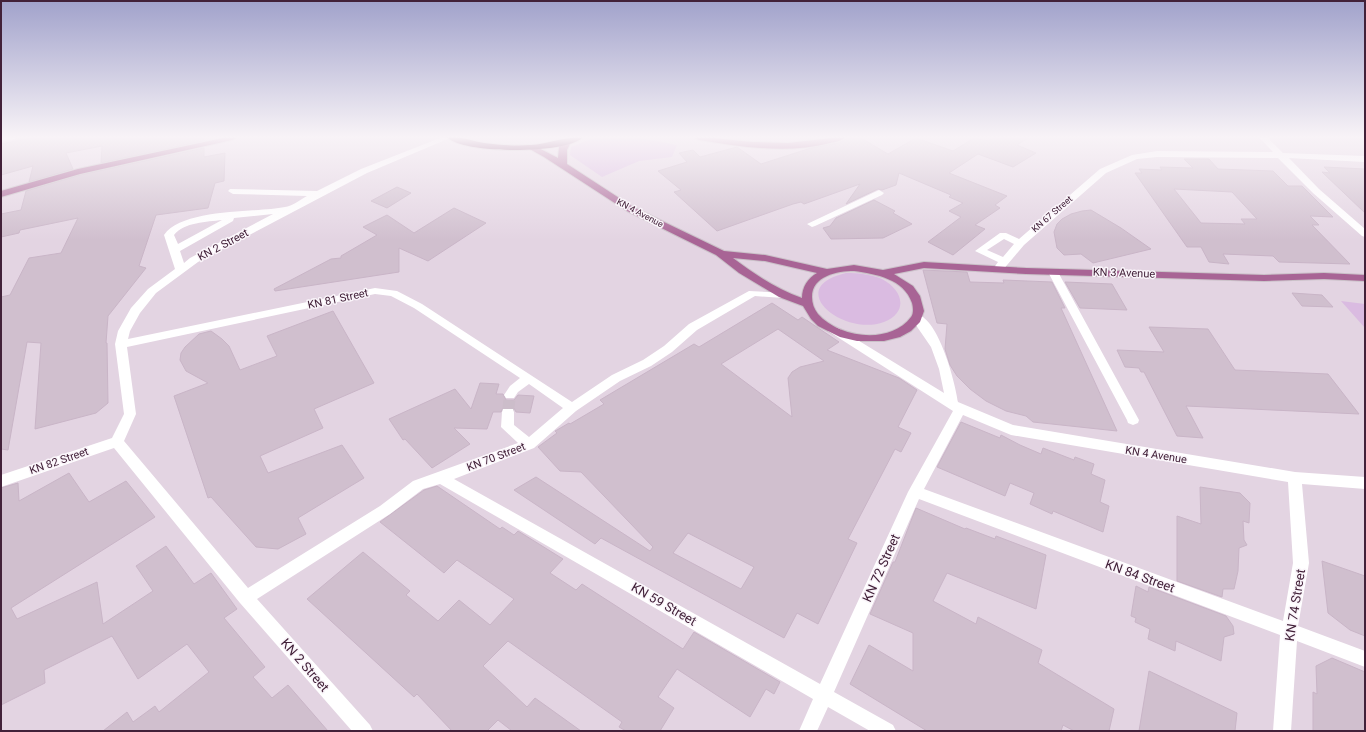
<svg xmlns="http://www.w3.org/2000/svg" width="1366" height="732" viewBox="0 0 1366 732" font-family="Roboto,sans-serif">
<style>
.built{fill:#e3d4e2}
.green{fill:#dabbe1}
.building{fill:#d0bfce;stroke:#c9b5c7;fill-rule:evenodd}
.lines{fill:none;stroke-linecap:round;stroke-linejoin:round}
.minor-tunnel{stroke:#ccbdca;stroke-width:12;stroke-dasharray:12 6;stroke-linecap:butt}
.major-casing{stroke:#cac1c8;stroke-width:2}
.highway-casing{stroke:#cac1c8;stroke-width:2}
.minor{fill:#fff;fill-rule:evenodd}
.major{fill:#a86495;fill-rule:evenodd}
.highway{fill:#712a5a;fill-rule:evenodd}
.labels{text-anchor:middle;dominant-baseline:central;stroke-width:3;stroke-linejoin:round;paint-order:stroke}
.far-street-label{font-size:9px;fill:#422139;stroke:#faf5fa}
.street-label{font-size:11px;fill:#422139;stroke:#faf5fa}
.near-street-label{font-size:13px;fill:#422139;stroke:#faf5fa}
</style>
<rect width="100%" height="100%" fill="#efe4ee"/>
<!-- built -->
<path class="built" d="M9 138H1313L1365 139V731H1V139Z"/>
<!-- green -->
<path class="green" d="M593 138H640L677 145 672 157 639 161 602 177 570 155 571 147Z
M846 273C858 273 870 274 882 279 903 290 909 312 884 322 844 337 782 288 846 273Z
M1341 301 1365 304V328Z"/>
<!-- building -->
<path class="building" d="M30 138H203L204 141 101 163 102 146 66 153 73 169 29 182 33 166 1 175V144Z
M849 138H861L888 154 916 138 953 151 974 138 988 141 993 138H1028L1017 145 1036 153 1013 167 978 154 949 173 1007 196 995 205 1000 208 975 225 985 229 953 255 928 242 961 217 949 211 963 203 949 197 951 195 899 173 896 185 882 190 878 189 846 204 860 184 804 204 801 202 793 204 717 231 674 192 681 190 658 171 687 162 679 153 693 150 700 157 737 147 761 164 811 148 838 143Z
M204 148V157L225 153 224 181 215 183 208 208 156 215 139 266 146 268 108 316 106 343H107L108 403 96 413 35 429 41 343 27 342 8 450 1 449V297L10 295 29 258 61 253 78 218 20 230 19 233 1 237V214L21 210 26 191 80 175Z
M1184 159H1209L1218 169 1273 171 1288 186H1302L1333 217 1310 216 1319 225H1312L1350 264 1279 262 1273 256 1223 254 1229 264 1209 262 1201 247H1187L1135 173H1142L1139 169 1162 170 1160 167 1193 168ZM1174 189 1232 192 1257 219H1241L1245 224 1201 223Z
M1324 167 1365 169V213L1322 172 1330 173Z
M397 187 411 193 387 208 371 201Z
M874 200 895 211 893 213 912 224 883 238 831 239 823 228 830 226 836 218Z
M454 208 486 223 428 261 399 248V272L275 291 274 289 331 259 341 258V256L377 235 363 227 387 215 414 233Z
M1091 210 1121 228 1151 249 1093 263 1081 254 1064 255 1057 248 1054 232 1057 224 1062 219 1071 214 1082 211Z
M923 270 967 272 970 282 1004 283 1003 280 1052 282 1065 308H1061L1117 431 1033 422 1026 416 1006 411 986 401 970 389 957 376 950 365 945 349 947 324 937 323Z
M1065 282 1112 284 1127 310 1080 308Z
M1292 293 1322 295 1333 307 1302 306Z
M772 303 798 320 802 317 839 342 827 350 899 378 917 390 898 427 911 433 901 452 895 449 848 539 857 543 818 624 797 613 784 638 601 538 595 544 514 490 536 477 650 551 653 547 581 472 560 471 538 447 557 433 555 431 557 430 569 423 570 424 604 404 600 400 694 344 699 347ZM778 329 824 361 800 367 792 372 788 378 792 417 721 364ZM688 533 754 567 741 589 673 553Z
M333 311 374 383 314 409 323 428 260 456 268 473 342 445 364 478 298 518 306 534 278 549 256 547 211 497 208 498 174 396 208 383 186 371 180 360 181 353 185 347 199 334 211 331 222 339 229 346 240 370 277 356 267 336Z
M1149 327 1208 329 1235 370 1328 374 1359 414 1186 406 1203 438 1177 436 1144 372H1141L1139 368 1125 367 1117 350 1164 352Z
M480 383 499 384 496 394H503L506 400H514L518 395 534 396 530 413 516 412 514 408H503L501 412H493L487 429 454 428 470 444 432 468 405 439 403 440 389 419 455 389 471 409Z
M961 422 1000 438 1001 435 1020 445 1041 454 1043 448 1074 460 1075 457 1094 464 1091 474 1105 480 1100 502 1109 506 1103 532 1053 511 1052 514 1030 504 1034 493 1010 483 1005 496 937 467Z
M69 473 89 502 126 481 155 517 11 608 17 619 97 582 103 624 153 591 136 566 166 546 194 584 211 573 237 609 224 618 265 667 253 677 272 698 288 685 328 731H103L127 712 133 722 155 706 159 712 209 672 187 644 138 679 112 636 44 670 45 683 1 705V488L18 483 19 501Z
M437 486 500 529 502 527 514 535 518 531 563 559 550 573 576 590 582 584 683 649 694 632 780 682 774 694 766 689 750 717 677 669 658 697 674 708 660 731H626L619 727 622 722 508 641 483 666 527 707 535 698 581 731H512L498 720 487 731H452L417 694 414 697 307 599 363 552 410 591 406 595 438 621 459 600 490 625 514 599 457 560 444 573 380 522 424 490Z
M1200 487 1240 493 1250 503 1249 523 1243 521 1244 540 1247 545 1239 548 1238 571 1234 589H1223L1222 597 1177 581V516L1201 524Z
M916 508 965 529 966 528 995 539 996 536 1046 555 1036 609 947 573 933 601 976 624 978 617 1042 650 1038 663 1114 709 1109 731H1074L1063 725 1061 731H927L850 684 869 645 913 671V633L870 614 893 562H895Z
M1322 561 1365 576V636L1350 630 1328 613Z
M1136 586 1148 592 1149 587 1226 616 1233 626 1234 634 1224 637 1221 661 1176 641 1175 651 1148 639 1150 629 1135 622 1136 618 1131 616Z
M1332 658 1365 672V731H1313V692L1317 694 1316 666Z
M1149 671 1237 713 1235 731H1139Z"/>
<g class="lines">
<!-- minor-tunnel -->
<path class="minor-tunnel" d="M508 412 510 395"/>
<defs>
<path id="major" d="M223 138H236L232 140 80 174 1 197V191L78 169Z
M695 138H713L752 142 788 143 832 138H844C841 141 835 142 830 143 787 154 742 147 699 140Z
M564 140H570L571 142 567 150V164L633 207 724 251 765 255 827 269 854 265 883 270 924 262 1026 268 1264 275 1324 273 1365 275V281L1324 279 1264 281 1026 274 924 268 894 274 913 286 920 296 924 311 920 322 911 331 900 337 884 341H857L840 337 818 326 811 319 803 306 779 297 739 273 716 255 627 211 544 157 526 147 527 145H533L558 158 559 147ZM733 258 765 261 817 273C808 278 802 287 802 298 777 289 754 274 733 258ZM854 271C876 274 904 279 912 303 913 307 914 313 911 317 890 345 839 338 818 314 814 309 812 303 812 297 812 276 837 271 854 271Z"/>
<path id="highway" d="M448 138C460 136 472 141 484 143 500 145 515 146 531 145 548 144 566 136 582 138 565 154 465 154 448 138Z"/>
</defs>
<!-- major casing -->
<use href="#major" class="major-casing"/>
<!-- highway casing -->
<use href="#highway" class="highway-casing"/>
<!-- minor -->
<path class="minor" d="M1 138H18L1 142Z
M440 138H450L367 173 198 262 156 293 140 313 130 331 128 339 375 288 397 291 422 304 572 402 612 375 643 360 664 346 689 324 749 291 787 293 788 295 787 297 783 298 755 296 697 330 672 352 651 366 620 381 576 411 534 448 454 479 820 684 908 492 953 411 828 331 834 327 838 328 944 393 939 369 931 347 911 318 917 314C939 320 955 381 958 402L1013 425 1295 472 1365 477V489L1302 484 1309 563 1298 626 1365 651V667L1297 641 1291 731H1273L1280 635 919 499 834 692 893 725 896 731H870L828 707 817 731H799L813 699 440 484 423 489 390 514 257 599 370 725 373 731H352L240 603 114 448 1 487V475L112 438 124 414 115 344 118 331 131 308 148 289 175 269 164 235C183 208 255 213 285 207 292 206 300 200 307 196L233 194 228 191 230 189 317 191 361 169ZM273 214 190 258 184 263 180 251 233 221 234 218ZM222 220 178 244 174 235C184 222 207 222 222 220ZM375 294 391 296 414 308 520 378 510 386 504 395 506 398H514L518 392 529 384 563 408 529 437 514 425V412L513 409H503L502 412 501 427 518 443 413 481 380 506 248 588 124 441 136 414 127 347ZM963 415 1011 435 1288 482 1293 563 1283 621 924 489Z
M1260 138H1268L1283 153 1365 156V162L1289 158 1319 189 1365 229V237L1362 236 1313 193 1278 158 1157 157 1137 159 1106 173 1024 245 1002 271 998 272 993 269 998 262 975 251 1000 233H1006L1019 239 1100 169 1132 155 1157 151 1273 152ZM1004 239 1014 244 1003 257 987 250Z
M879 190 884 193 882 195 815 226 812 227 807 224Z
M1053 269 1058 272 1139 420 1138 423 1133 425 1128 423 1127 420 1048 272Z"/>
<!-- major -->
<use href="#major" class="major"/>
<!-- highway -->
<use href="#highway" class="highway"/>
</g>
<!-- sky -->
<linearGradient id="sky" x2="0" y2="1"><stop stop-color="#a1a2cb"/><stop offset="0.57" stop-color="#f8f3f7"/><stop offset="1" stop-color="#f8f3f7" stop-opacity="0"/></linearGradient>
<rect width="1366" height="240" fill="url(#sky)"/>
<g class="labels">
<!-- far-street labels -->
<g class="far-street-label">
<text transform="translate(640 213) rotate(28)">KN 4 Avenue</text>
<text transform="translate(1052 214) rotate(-41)">KN 67 Street</text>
</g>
<!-- street labels -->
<g class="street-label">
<text transform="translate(223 245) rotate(-28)">KN 2 Street</text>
<text transform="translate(1124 273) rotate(2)">KN 3 Avenue</text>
<text transform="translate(338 299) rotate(-12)">KN 81 Street</text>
<text transform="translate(1156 455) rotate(9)">KN 4 Avenue</text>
<text transform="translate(496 457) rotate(-21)">KN 70 Street</text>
<text transform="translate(59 461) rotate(-19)">KN 82 Street</text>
</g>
<!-- near-street labels -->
<g class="near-street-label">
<text transform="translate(881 568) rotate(-66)">KN 72 Street</text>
<text transform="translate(1140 576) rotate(20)">KN 84 Street</text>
<text transform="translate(664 604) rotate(30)">KN 59 Street</text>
<text transform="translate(1295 605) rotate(-81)">KN 74 Street</text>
<text transform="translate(305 665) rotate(49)">KN 2 Street</text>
</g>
</g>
<!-- border -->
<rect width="1366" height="732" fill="none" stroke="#422139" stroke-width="4"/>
</svg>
